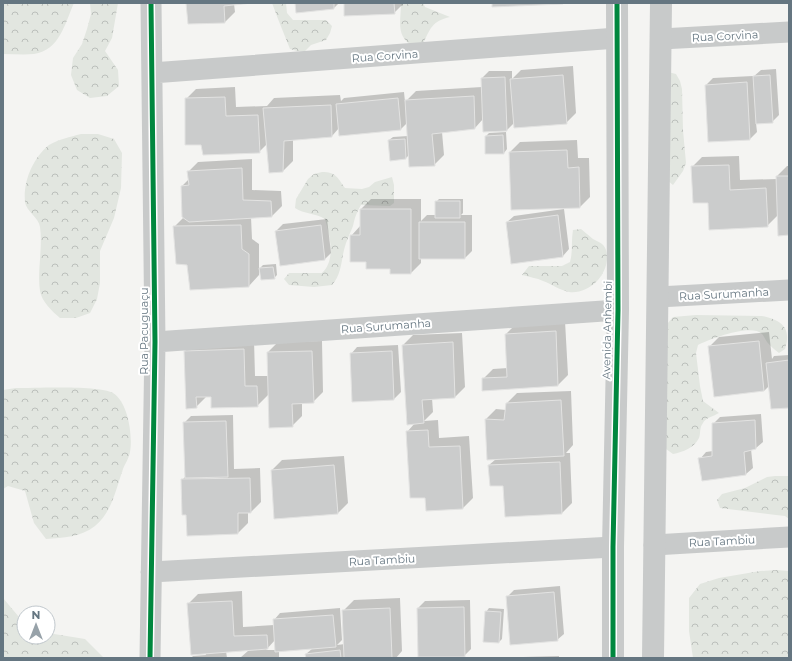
<svg xmlns="http://www.w3.org/2000/svg" width="792" height="661" viewBox="0 0 792 661" font-family="Montserrat,sans-serif">
<style>
.forest{fill:url(#forest-crowns)}
.shadow{fill:#0003;fill-rule:evenodd}
.building{fill:#cbcccc;stroke:#e3e3e2}
.lines{fill:none;stroke-linecap:round;stroke-linejoin:round}
.minor{stroke:#c8caca;stroke-width:21}
.tertiary{stroke:#c8caca;stroke-width:22}
.cycleway-casing{stroke:#fff;stroke-width:8}
.cycleway{stroke:#00873e;stroke-width:5}
.labels{text-anchor:middle;dominant-baseline:central;stroke-width:4;stroke-linejoin:round;paint-order:stroke}
.street-label{font-size:11px;fill:#657681;stroke:#fff}
</style>
<defs>
<pattern id="forest-crowns" width="20" height="18" patternUnits="userSpaceOnUse"><rect width="20" height="18" fill="#e2e6e0"/><path d="M2 6a3 3 0 1 1 6 0M12 15a3 3 0 1 1 6 0" fill="none" stroke="#bbbfbb"/></pattern>
</defs>
<rect width="100%" height="100%" fill="#f4f4f2"/>
<!-- forest -->
<path class="forest" d="M3 3H74C65 23 60 50 34 54 24 55 13 54 3 54Z
M90 3H118L112 38 105 51 118 70 119 86 107 96 90 98 77 90 71 75 73 58 82 44 87 29 91 14Z
M272 3H286L287 13 293 20H326L332 26 330 33 326 40 311 45 305 51H297L290 49 278 19Z
M401 3H423L425 7 450 17C432 21 430 29 423 44L414 47C395 36 401 22 401 3Z
M668 72 676 74 680 81 682 89 683 130 686 163 683 171 673 185 667 180Z
M81 134H98L114 139 122 153 121 188 114 218 100 251V283L97 299 90 313 76 318H60C52 311 42 302 40 291 37 272 43 247 40 227 39 218 26 211 25 202 23 181 33 158 49 145 59 139 70 137 81 134Z
M322 172C336 172 337 177 345 188L362 189 369 187 375 182 392 177 394 185V203L390 206 361 205C356 214 355 217 353 226 350 234 346 241 344 250 341 263 341 275 332 285L314 287 289 285 284 279 289 273H322C336 260 330 236 325 219 315 213 304 214 295 208L296 199 308 179 314 174Z
M581 229C585 232 589 236 593 239 598 242 604 243 606 250 612 272 590 295 569 292 559 290 552 284 543 281 537 278 529 277 522 275L529 266H562L570 262C573 252 571 241 573 230Z
M696 315 762 316C781 320 792 327 785 349L779 353C774 349 770 346 767 342 765 339 764 336 762 334 751 323 710 339 698 345L696 353 700 386 703 401 719 413C714 416 705 418 703 423 699 428 701 433 699 438 694 448 683 452 673 454L666 449 665 349 668 323 673 317Z
M16 388C36 388 99 385 113 393 128 402 133 436 130 452 129 458 125 464 123 469 116 489 112 512 95 526 81 537 63 538 46 539L34 523 25 491 8 486 3 489V390Z
M775 476H789V519L785 516 776 515 720 508 717 500 722 494 745 488 767 477Z
M776 570 789 571V658H693L689 631V598L700 584 719 578 760 571Z
M3 598 24 623V637H48V633L85 639 104 658H3Z"/>
<!-- shadow -->
<path class="shadow" d="M187 3H243L234 4 235 12 225 22Z
M296 3H339L334 8Z
M345 3H404L394 13Z
M573 66 576 113 566 123H514L507 130 483 119 475 128 442 132 444 155 434 165 409 155 406 158 389 140 393 137 408 136 407 123 401 129 339 128 332 136 293 140V161L283 171 268 143 259 152 201 144 186 99 196 89 235 87 236 107 267 106 274 98 340 95 341 101 344 98 404 92 405 102 416 91 482 87V78L489 71H512V79L521 70Z
M776 69 779 115 772 122 756 123 757 132 750 139 706 85 713 78 753 76V77L761 70Z
M506 132 507 149 504 153 486 136 489 133Z
M577 140 578 158H589L590 197 580 207 510 152 520 142Z
M739 156 740 180 777 179V176L787 166H789V234L778 215 767 226 709 202 692 167 702 157Z
M252 159V190L281 191 282 206 272 216 251 217 252 239 259 244V275L249 286 187 264 174 227 184 217 182 186 189 179 188 172 198 162Z
M371 199H421V221L427 215H436V202L439 199H463V213L461 215H472V251L465 258H421V263L411 273 367 261 351 236 361 225V209Z
M564 209 569 249 563 256 507 222 514 216Z
M327 219 331 253 324 260 276 231 283 224Z
M276 264 277 275 274 278 260 268 263 265Z
M565 321 568 375 558 385 483 379 493 369 508 368 506 334 516 324Z
M769 332 772 359 774 356 789 355V407L770 385 764 391 715 395 709 347 719 337Z
M462 333 465 387 455 397 432 398 433 412 424 421 438 420 439 438 469 436 473 498 463 508 426 497 407 432 415 423 403 345 413 335Z
M254 340 255 376H269L268 352 278 342 322 341 323 392 313 402H302V416L292 426 269 394 257 406 212 396H206V397L196 407 185 351 195 341Z
M398 345 401 392 394 399 351 354 357 347Z
M571 391 573 445 566 453H570L572 503 562 513 504 485 489 465 496 459 486 419 496 409 506 410 507 403 517 393Z
M761 414 763 442 756 448 751 449 753 468 746 474 703 480 700 459 706 452 713 451V424L720 417Z
M233 415 234 469 260 468 261 502 251 512H248V523L238 533 187 514 182 480 186 476 184 423 191 416Z
M344 456 348 503 338 513 272 470 282 460Z
M560 586 564 634 557 640 507 597 514 590Z
M242 591 243 627 274 625V620L280 613 340 608 342 640 337 645 345 644 344 610 354 600 400 598 402 651 396 658H307L306 654 313 648 279 651V658H240L249 650 226 651 227 658H191L193 656 206 655 188 604 198 594ZM275 640 276 650H266Z
M470 600 471 649 464 656 418 608 425 601Z
M489 608 504 609 502 639 499 642 486 612Z
M559 656V658H522L523 657Z"/>
<!-- building -->
<path class="building" d="M186 3H252L224 6 225 23 188 24Z
M295 3H334V9L296 13Z
M344 3H394L395 14 344 16Z
M492 3H563V4L492 7Z
M563 75 567 124 514 128 510 79Z
M770 75 773 123 756 124 753 76Z
M505 77 507 131 483 132 481 78Z
M747 82 750 140 708 142 705 85Z
M474 96 475 129 432 134 435 166 409 167 405 100Z
M225 97 226 116 258 115 260 153 203 155 201 145H185V98Z
M398 98 401 130 339 136 336 104Z
M331 105 332 137 284 141 283 172 269 173 263 108Z
M503 135 504 154H485V136Z
M405 139 406 159 390 161 388 140Z
M567 150 568 168 579 167 580 208 511 210 509 152Z
M729 165 730 190 766 188 768 227 709 230 708 203H693L691 166Z
M242 168 243 200 271 201 272 217 189 222 182 217 181 186 189 185 187 171Z
M776 176H789V235L778 236Z
M435 201H460V218H435Z
M360 209H411V274H390V269H366V262H350V235H360Z
M558 215 563 257 511 264 506 222Z
M419 222H465V259H419Z
M241 225 242 249 249 254V287L190 290 187 265 176 264 173 226Z
M321 225 325 260 280 266 275 231Z
M273 267 275 279 261 280 259 268Z
M556 331 558 386 482 391V378L507 377 505 334Z
M759 341 764 391 714 397 708 346Z
M453 342 455 398 422 400 424 423 407 425 402 345Z
M244 349 245 386H257L258 407 211 408V397H196L197 408 186 409 184 351Z
M312 351 314 403 292 404 293 427 269 428 267 352Z
M392 351 394 400 352 402 350 353Z
M789 360V408L771 409 766 363Z
M561 400 564 456 487 460 485 419 504 420 506 403Z
M755 420 756 449 744 452 746 475 702 481 698 458 712 456V423Z
M226 421 228 477 185 478 183 422Z
M428 430 429 447 460 446 463 509 426 511 425 498H410L406 431Z
M560 462 562 514 505 517 503 486H490L488 465Z
M334 465 338 514 274 519 271 470Z
M250 478 251 513H238V534L187 536 186 515H182L181 479Z
M554 592 558 641 510 645 506 596Z
M232 601 234 636 267 635 268 649 191 655 187 603Z
M464 607 465 657H418L417 608Z
M390 608 392 658H344L342 610Z
M485 611 501 612 499 643 483 642Z
M333 615 336 647 275 652 273 619Z
M340 650 341 658H306L305 654Z"/>
<g class="lines">
<!-- minor -->
<path class="minor" d="M661 39 789 32
M152 73 617 38
M658 297 789 290
M155 342 618 310
M654 545 789 537
M151 572 613 547
M150 658 155 342 151 3"/>
<!-- tertiary -->
<path class="tertiary" d="M613 658V547L618 310 617 3
M653 658 661 3"/>
<defs>
<path id="cycleway" d="M150 658 155 342 151 3
M613 658V547L618 310 617 3"/>
</defs>
<!-- cycleway casing -->
<use href="#cycleway" class="cycleway-casing"/>
<!-- cycleway -->
<use href="#cycleway" class="cycleway"/>
</g>
<g class="labels">
<!-- street labels -->
<g class="street-label">
<text transform="translate(725 36) rotate(-3)">Rua Corvina</text>
<text transform="translate(385 56) rotate(-4)">Rua Corvina</text>
<text transform="translate(724 294) rotate(-3)">Rua Surumanha</text>
<text transform="translate(386 326) rotate(-4)">Rua Surumanha</text>
<text transform="translate(607 330) rotate(-89)">Avenida Anhembi</text>
<text transform="translate(144 331) rotate(-90)">Rua Pacuguaçu</text>
<text transform="translate(722 541) rotate(-3)">Rua Tambiu</text>
<text transform="translate(382 560) rotate(-3)">Rua Tambiu</text>
</g>
</g>
<!-- border -->
<rect width="792" height="661" fill="none" stroke="#657681" stroke-width="8"/>
<!-- north arrow -->
<g transform="translate(36 625)"><circle r="19" fill="#ffffff" stroke="#c1c8cd"/>
<path d="M0-3L7 15L0 10L-7 15Z" fill="#97a2a9"/>
<text y="-6" font-size="11" font-weight="bold" text-anchor="middle" fill="#657681">N</text>
</g>
</svg>
